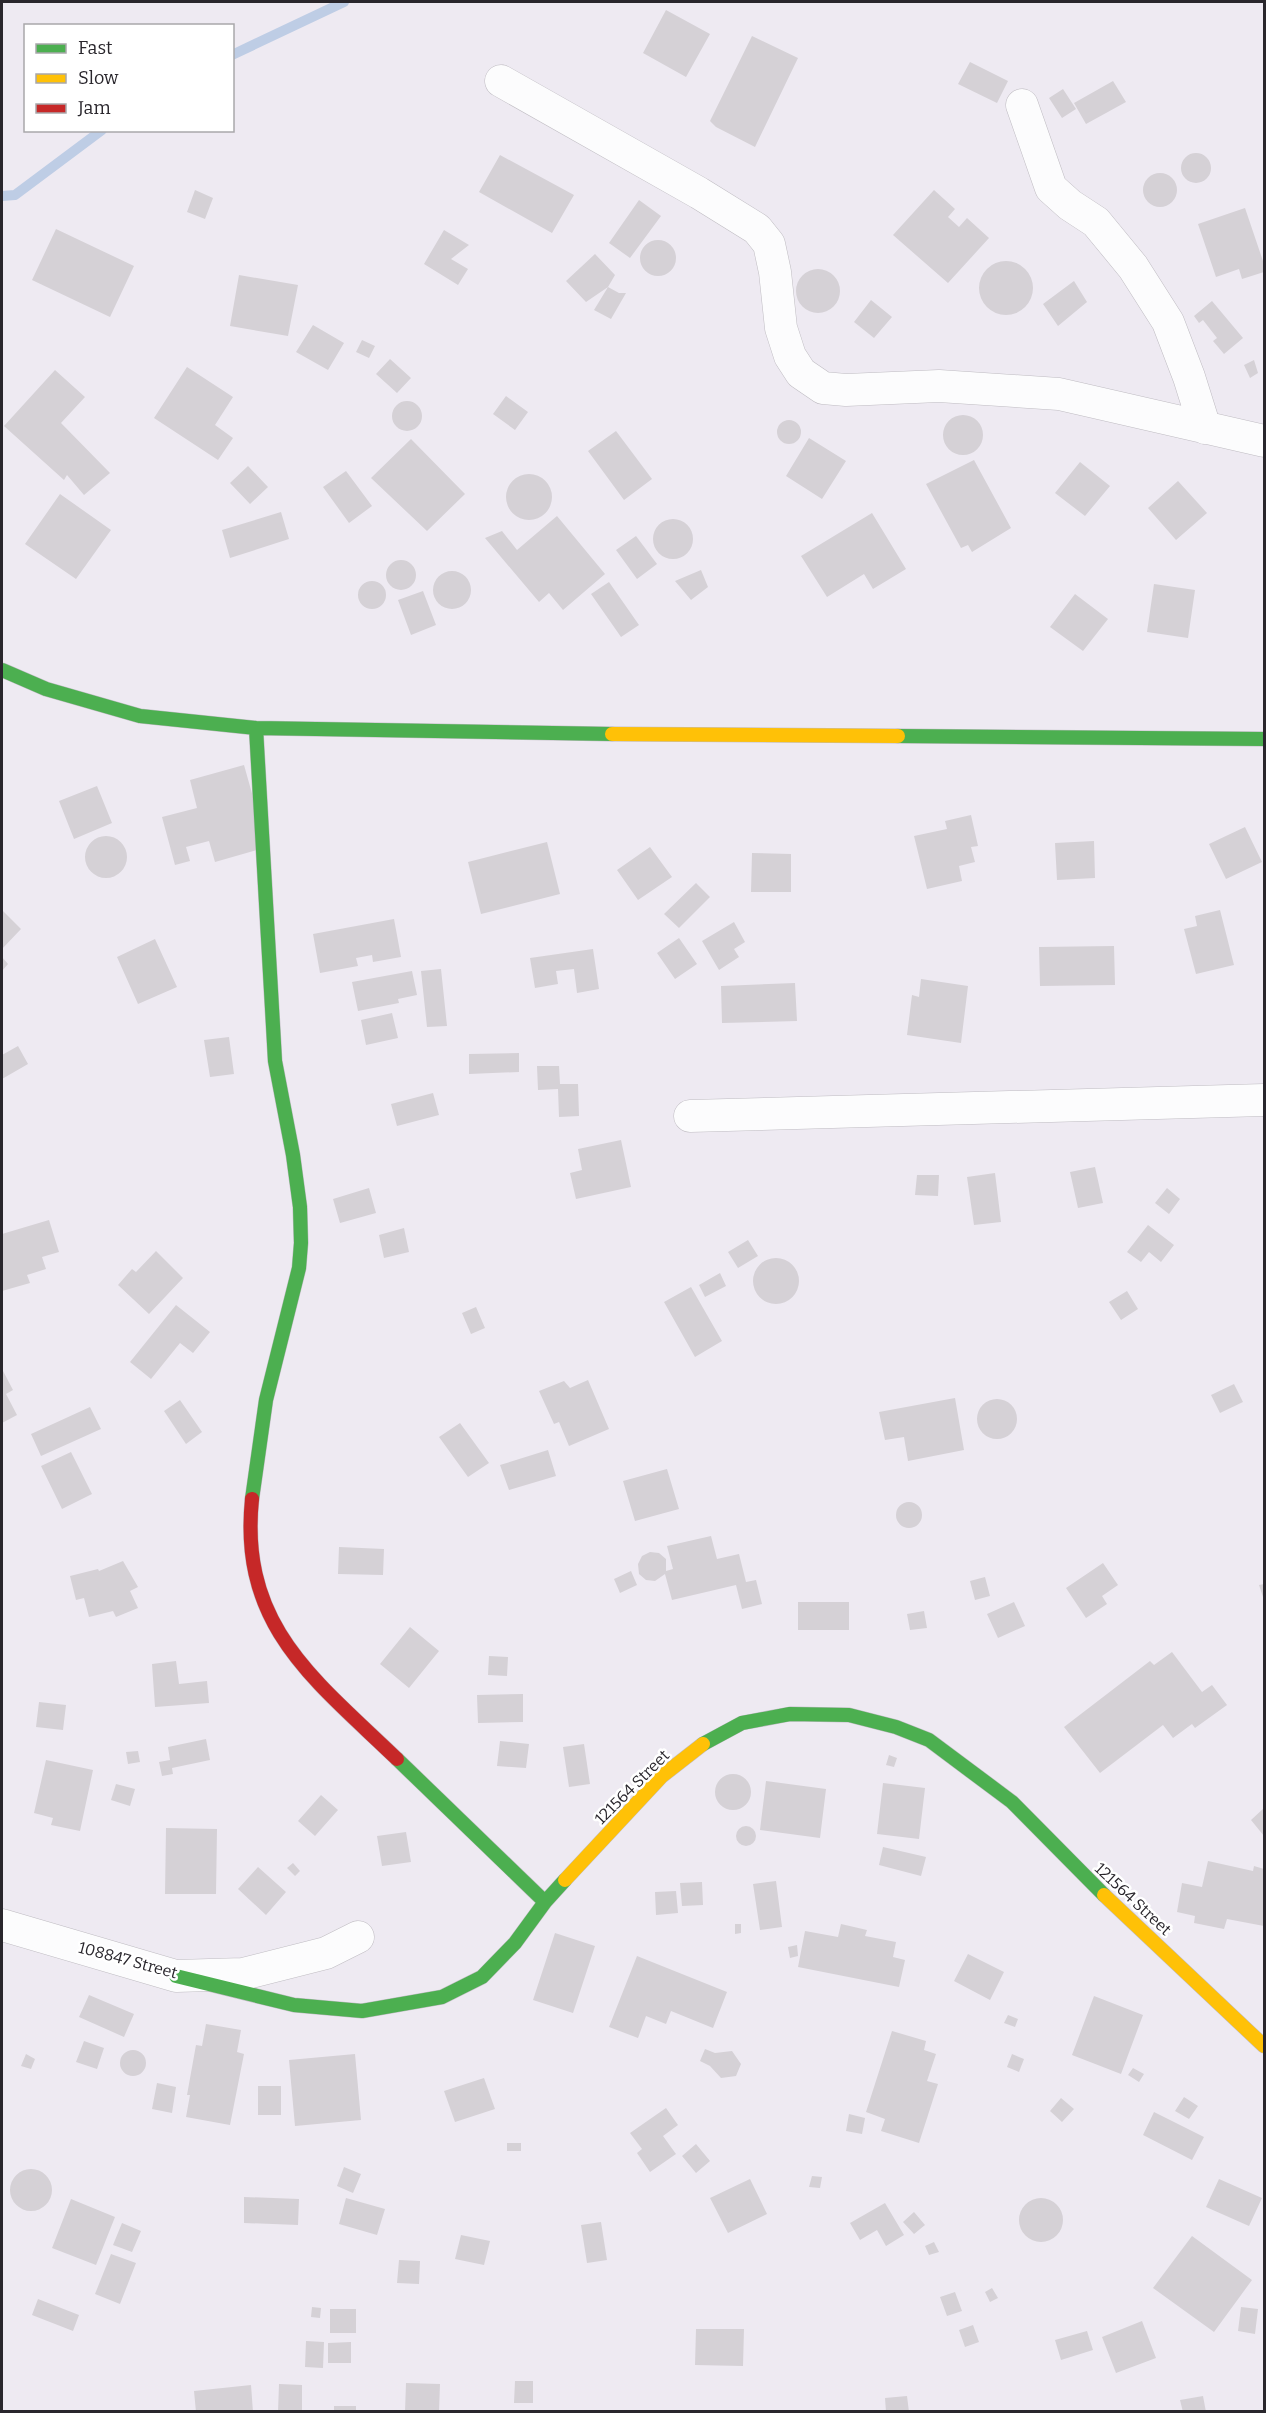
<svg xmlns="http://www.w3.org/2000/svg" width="1266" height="2413" viewBox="0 0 1266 2413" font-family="Bitter,serif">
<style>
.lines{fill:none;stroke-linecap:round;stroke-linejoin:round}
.stream{stroke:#becde5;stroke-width:10}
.building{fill:#d5d1d6}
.street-casing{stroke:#bfbcc2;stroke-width:33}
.fast-casing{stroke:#bfbcc2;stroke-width:15}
.slow-casing{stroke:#bfbcc2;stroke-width:15}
.jam-casing{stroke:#bfbcc2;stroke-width:15}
.street{stroke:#fcfcfd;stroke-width:32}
.fast{stroke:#4caf50;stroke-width:14}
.slow{stroke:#ffc107;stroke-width:14}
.jam{stroke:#c62828;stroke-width:14}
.labels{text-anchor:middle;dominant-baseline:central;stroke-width:5;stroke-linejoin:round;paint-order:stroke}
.street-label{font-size:16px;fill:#29262c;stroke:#fff}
</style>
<rect width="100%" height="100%" fill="#eeeaf2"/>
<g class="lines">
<!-- stream -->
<path class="stream" d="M232 55 344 2
M2 196 15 195 102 130"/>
</g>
<!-- building -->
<path class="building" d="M666 10 710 34 686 77 643 53Z
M752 36 798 58 755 147 716 127 710 121Z
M970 62 1008 81 997 103 958 84Z
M1113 81 1126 102 1086 124 1074 103Z
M1063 89 1076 109 1062 118 1049 98Z
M1181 168a15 15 0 1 1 30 0a15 15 0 1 1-30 0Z
M500 155 574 195 552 233 479 192Z
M1143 190a17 17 0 1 1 34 0a17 17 0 1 1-34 0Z
M195 190 213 198 205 219 187 212Z
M934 190 955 209 948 217 959 227 967 218 989 238 948 283 893 235Z
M639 200 661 216 630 258 609 243Z
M1245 208 1264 264V272L1242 279 1239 269 1216 277 1198 224Z
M56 229 134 266 110 317 32 280Z
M444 230 469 245 451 259 468 269 458 285 424 264Z
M640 258a18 18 0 1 1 36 0a18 18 0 1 1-36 0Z
M595 254 615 275 608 287 619 293H626L611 319 594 310 608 287 586 302 566 281Z
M979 288a27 27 0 1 1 54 0a27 27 0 1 1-54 0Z
M796 291a22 22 0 1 1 44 0a22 22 0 1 1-44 0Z
M239 275 298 285 288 336 230 326Z
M1074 281 1087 302 1058 326 1043 304Z
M871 300 892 317 874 338 854 322Z
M1212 301 1243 338 1224 354 1213 341 1217 338 1203 320 1199 323 1194 316Z
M313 325 344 343 328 370 296 352Z
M362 340 375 346 369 358 356 352Z
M390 359 411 378 397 393 376 374Z
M1254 360 1258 373 1250 378 1244 365Z
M187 367 233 397 215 425 233 438 218 460 154 418Z
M55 370 85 397 61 423 110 473 84 495 67 475 64 480 4 426Z
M506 396 528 412 515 430 493 414Z
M392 416a15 15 0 1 1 30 0a15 15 0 1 1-30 0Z
M943 435a20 20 0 1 1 40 0a20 20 0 1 1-40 0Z
M777 432a12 12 0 1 1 24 0a12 12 0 1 1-24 0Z
M616 431 652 479 624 500 588 451Z
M809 438 846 461 822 499 786 476Z
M411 439 465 494 427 531 371 478Z
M974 460 1011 528 972 552 968 545 961 548 926 484Z
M1080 462 1110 486 1085 516 1055 493Z
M248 466 268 487 250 504 230 483Z
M346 471 372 506 349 523 323 487Z
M506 497a23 23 0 1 1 46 0a23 23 0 1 1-46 0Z
M1178 481 1207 513 1176 540 1148 508Z
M60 494 111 530 76 579 25 544Z
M281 512 289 539 230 558 222 530Z
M872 513 906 569 873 589 864 574 827 597 801 556Z
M557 516 605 574 563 610 549 593 539 602 485 538 502 531 517 550Z
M653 539a20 20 0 1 1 40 0a20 20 0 1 1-40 0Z
M636 536 657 564 637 579 616 550Z
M386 575a15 15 0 1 1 30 0a15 15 0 1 1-30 0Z
M701 570 708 587 691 600 675 581Z
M433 590a19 19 0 1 1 38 0a19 19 0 1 1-38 0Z
M358 595a14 14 0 1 1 28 0a14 14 0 1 1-28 0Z
M609 582 639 625 621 637 591 594Z
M1154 584 1195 590 1188 638 1147 632Z
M423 591 436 625 411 635 398 600Z
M1075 594 1108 619 1083 651 1050 627Z
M244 765 267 847 215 862 209 841 186 847 190 861 175 865 162 817 197 808 190 780Z
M97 786 112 823 74 839 59 801Z
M971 815 978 846 971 847 975 862 959 866 962 881 927 889 914 836 947 829 945 821Z
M1245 827 1262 862 1226 879 1209 844Z
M85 857a21 21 0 1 1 42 0a21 21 0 1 1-42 0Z
M1094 841 1095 878 1057 880 1055 843Z
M547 842 560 894 481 914 468 862Z
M650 847 672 877 638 900 617 870Z
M752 853 791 854V892H751Z
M696 883 710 897 679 928 664 914Z
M1220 910 1234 965 1196 974 1184 929 1197 926 1195 916Z
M3 911 21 929 2 949V912Z
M394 919 401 957 373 962 372 955 356 958 358 966 320 973 313 934Z
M734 922 745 942 734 949 739 957 719 970 702 941Z
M679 938 697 964 675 979 657 953Z
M155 939 177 987 138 1004 117 957Z
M1114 946 1115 985 1040 986 1039 947Z
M593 949 599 989 577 993 574 969 556 971 558 984 535 988 530 958Z
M2 957 8 964 2 971Z
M441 969 447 1026 427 1027 421 971Z
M412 971 417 995 398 999 399 1003 358 1011 352 982Z
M921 979 968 986 961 1043 907 1035 912 995 919 997Z
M795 983 797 1021 722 1023 721 986Z
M392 1013 398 1038 366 1045 361 1020Z
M229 1037 234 1074 210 1077 204 1040Z
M18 1046 28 1064 2 1079V1055Z
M519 1053V1072L469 1074V1054Z
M537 1066H559L560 1084H578L579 1116 559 1117 558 1089 538 1090Z
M433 1093 439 1115 397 1126 391 1104Z
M621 1140 631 1187 576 1199 570 1173 582 1170 578 1149Z
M1095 1167 1103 1203 1078 1208 1070 1172Z
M995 1173 1001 1222 974 1225 967 1177Z
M917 1175H939L938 1196 915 1195Z
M369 1188 376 1213 340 1223 333 1199Z
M1167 1188 1180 1199 1169 1214 1155 1203Z
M49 1220 59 1252 42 1257 46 1269 27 1275 30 1283 2 1291V1234Z
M1148 1225 1174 1245 1161 1262 1149 1252 1141 1262 1127 1252Z
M404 1228 409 1252 384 1258 379 1235Z
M748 1240 758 1256 738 1268 728 1252Z
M156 1251 183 1278 149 1314 118 1285 132 1269 136 1272Z
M753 1281a23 23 0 1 1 46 0a23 23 0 1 1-46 0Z
M720 1273 726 1286 705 1297 699 1285Z
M691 1287 722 1341 695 1357 664 1302Z
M1127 1291 1138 1309 1121 1320 1109 1302Z
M176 1305 210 1332 193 1353 180 1343 151 1379 130 1362Z
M476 1307 485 1328 471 1334 462 1313Z
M2 1369 13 1390 6 1394 17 1415 2 1423Z
M588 1380 609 1429 569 1446 559 1422 554 1424 539 1391 564 1381 570 1388Z
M1234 1384 1243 1402 1220 1413 1211 1395Z
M955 1398 964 1450 908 1461 904 1437 885 1440 879 1412Z
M977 1419a20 20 0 1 1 40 0a20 20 0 1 1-40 0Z
M180 1400 202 1432 186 1444 164 1411Z
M90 1407 101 1429 41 1456 31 1434Z
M460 1423 489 1463 468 1477 439 1437Z
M548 1450 556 1476 509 1490 500 1465Z
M71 1452 92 1494 62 1509 41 1466Z
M667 1469 679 1509 635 1521 623 1481Z
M896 1515a13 13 0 1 1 26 0a13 13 0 1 1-26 0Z
M711 1536 717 1559 739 1554 746 1582 756 1580 762 1604 742 1609 736 1585 672 1600 665 1574 655 1581 646 1580 639 1574 638 1564 642 1556 650 1552 659 1553 666 1559V1571L673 1569 667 1546Z
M339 1547 384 1549 383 1575 338 1574Z
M123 1561 138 1587 130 1591 138 1608 116 1617 113 1611 89 1617 84 1598 76 1600 70 1576 98 1569 99 1571Z
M1103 1563 1118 1585 1102 1596 1107 1604 1086 1618 1066 1588Z
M631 1571 637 1585 620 1593 614 1579Z
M985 1577 990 1596 975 1600 970 1581Z
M1264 1584V1597H1263L1259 1585Z
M798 1602H849V1630H798Z
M1014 1602 1025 1626 998 1638 987 1614Z
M924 1611 927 1628 910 1630 907 1614Z
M410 1627 439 1651 409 1688 380 1664Z
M1172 1652 1202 1692 1212 1685 1227 1705 1195 1728 1192 1724 1173 1738 1163 1725 1100 1773 1064 1727 1150 1661 1154 1665Z
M489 1656 508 1657 507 1676 488 1675Z
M176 1661 179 1684 207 1681 209 1703 155 1707 152 1664Z
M523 1694V1722L478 1723 477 1695Z
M39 1702 66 1705 63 1730 36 1727Z
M206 1739 210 1760 172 1768 173 1774 162 1776 159 1762 170 1760 168 1747Z
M500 1741 529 1744 526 1768 497 1766Z
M584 1744 590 1784 569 1787 563 1747Z
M138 1751 140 1762 128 1764 126 1752Z
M889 1755 897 1758 894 1767 886 1765Z
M46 1760 93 1770 80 1831 51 1825 53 1818 34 1813Z
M715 1792a18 18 0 1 1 36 0a18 18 0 1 1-36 0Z
M766 1781 826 1789 820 1838 760 1830Z
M883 1783 925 1788 919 1839 877 1834Z
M116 1784 135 1789 130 1806 111 1800Z
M321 1795 338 1810 315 1836 298 1821Z
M1264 1808V1836L1251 1820Z
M736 1836a10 10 0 1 1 20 0a10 10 0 1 1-20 0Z
M166 1828 217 1829 216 1894H165Z
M406 1832 411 1862 382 1866 377 1836Z
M883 1847 926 1857 921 1876 879 1865Z
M1208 1861 1253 1871 1254 1866 1264 1869V1926L1227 1919 1224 1929 1194 1923 1195 1916 1177 1912 1182 1883 1202 1887Z
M293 1863 300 1871 295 1876 287 1868Z
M258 1867 286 1892 266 1915 238 1889Z
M776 1881 782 1927 760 1930 753 1884Z
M702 1882 703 1905 682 1906 680 1883Z
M676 1891 678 1913 656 1915 655 1892Z
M735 1924H741V1933L735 1934Z
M841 1924 867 1930 865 1936 896 1942 893 1957 905 1960 899 1987 798 1967 805 1931 838 1937Z
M555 1933 595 1946 573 2013 533 2000Z
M797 1945 798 1956 790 1958 788 1947Z
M968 1954 1004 1972 990 2000 954 1981Z
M637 1956 727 1992 713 2028 671 2011 666 2024 646 2016 638 2038 609 2027Z
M89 1995 134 2014 124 2037 79 2017Z
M1094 1996 1143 2015 1121 2074 1072 2055Z
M1008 2015 1018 2019 1015 2027 1004 2023Z
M206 2024 241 2030 237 2052 244 2054 230 2125 186 2117 190 2095H187L196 2045 202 2046Z
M892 2031 926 2041 924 2050 936 2054 927 2081 938 2084 919 2143 881 2131 885 2119 866 2112Z
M84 2041 104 2048 97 2069 76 2062Z
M705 2049 715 2053 732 2051 741 2064 736 2076 721 2078 710 2066 700 2061Z
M120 2063a13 13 0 1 1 26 0a13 13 0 1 1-26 0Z
M26 2054 35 2059 31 2069 21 2066Z
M355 2054 361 2120 295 2126 289 2060Z
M1012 2054 1024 2059 1019 2072 1007 2067Z
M1133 2068 1144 2074 1139 2082 1128 2075Z
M484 2078 495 2109 455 2122 444 2091Z
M157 2083 176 2087 172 2113 152 2109Z
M258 2086H281V2115H258Z
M1184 2097 1198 2106 1189 2119 1175 2111Z
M1061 2098 1074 2109 1062 2122 1050 2111Z
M666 2108 678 2125 663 2136 676 2154 650 2172 637 2153 642 2149 630 2133Z
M1154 2112 1204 2137 1192 2160 1143 2135Z
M849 2114 865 2118 862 2134 846 2131Z
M507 2143H521V2151H507Z
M696 2144 710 2161 696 2173 682 2156Z
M344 2167 361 2174 353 2193 337 2186Z
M10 2190a21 21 0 1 1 42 0a21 21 0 1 1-42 0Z
M812 2176 822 2177 820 2188 809 2187Z
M750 2179 767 2214 728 2233 710 2198Z
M1219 2179 1262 2198 1249 2226 1206 2207Z
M244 2197 299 2199 298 2225 244 2223Z
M346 2198 385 2209 377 2235 339 2224Z
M1019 2220a22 22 0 1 1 44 0a22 22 0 1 1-44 0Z
M71 2199 115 2217 96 2265 52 2248Z
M885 2203 904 2235 886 2246 877 2230 860 2240 850 2223Z
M914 2212 925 2225 914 2234 903 2222Z
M601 2222 607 2260 587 2263 581 2225Z
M122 2223 141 2231 132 2252 113 2245Z
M461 2235 490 2241 484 2265 455 2259Z
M1192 2236 1252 2280 1214 2332 1153 2288Z
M934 2242 939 2252 929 2255 925 2246Z
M111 2254 136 2263 120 2304 95 2294Z
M399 2260 420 2261 419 2284 397 2283Z
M992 2288 998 2298 990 2302 985 2292Z
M955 2292 962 2311 947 2316 940 2297Z
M38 2299 79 2315 73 2331 32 2315Z
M312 2307 321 2308 320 2318 311 2317Z
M1241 2307 1258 2309 1255 2334 1238 2331Z
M330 2309H356V2333H330Z
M1142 2321 1156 2358 1116 2373 1102 2337Z
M973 2325 979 2342 965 2347 959 2330Z
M696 2329H744L743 2366 695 2365Z
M1087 2331 1093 2350 1061 2360 1055 2340Z
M306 2341 324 2342 323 2368 305 2367Z
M351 2342V2363H328V2343Z
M515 2381H533V2403H514Z
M406 2383 440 2384 439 2412H405Z
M279 2384 302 2385V2412H278Z
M251 2385 253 2412H196L194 2391Z
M907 2396 909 2412H886L885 2398Z
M1203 2396 1206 2412H1183L1180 2400Z
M334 2406H356V2412H334Z"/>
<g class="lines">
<defs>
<path id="street" d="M501 81 699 193 757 229 769 244 775 272 781 328 790 356 801 373 823 388 846 390 939 386 1059 394 1264 441
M1022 105 1051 188 1070 205 1096 222 1133 267 1168 322 1189 377 1205 428
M690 1116 1264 1100
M2 1925 176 1976 243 1974 326 1953 358 1937"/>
<path id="fast" d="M2 670 46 689 140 716 256 728 612 734
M898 736 1264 739
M252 1499 266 1400 299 1268 301 1243 300 1207 293 1155 275 1061 256 728
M703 1744 742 1723 790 1714 849 1715 896 1727 929 1740 1012 1802 1104 1895
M397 1759 545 1902
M176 1976 294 2005 362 2011 442 1997 482 1977 515 1943 545 1902 565 1880"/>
<path id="slow" d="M612 734 898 736
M565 1880 662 1776 703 1744
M1104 1895 1264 2046"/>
<path id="jam" d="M252 1499C239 1626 314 1679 397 1759"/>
</defs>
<!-- street casing -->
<use href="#street" class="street-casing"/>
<!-- fast casing -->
<use href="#fast" class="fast-casing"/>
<!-- slow casing -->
<use href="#slow" class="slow-casing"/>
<!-- jam casing -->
<use href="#jam" class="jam-casing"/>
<!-- street -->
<use href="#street" class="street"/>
<!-- fast -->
<use href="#fast" class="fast"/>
<!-- slow -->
<use href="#slow" class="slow"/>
<!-- jam -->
<use href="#jam" class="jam"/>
</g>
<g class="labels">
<!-- street labels -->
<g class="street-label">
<text transform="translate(632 1787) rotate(-45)">121564 Street</text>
<text transform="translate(1133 1899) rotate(43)">121564 Street</text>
<text transform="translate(128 1960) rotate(15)">108847 Street</text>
</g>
</g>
<!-- border -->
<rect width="1266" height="2413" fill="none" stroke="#29262c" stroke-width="6"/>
<!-- legend -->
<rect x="24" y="24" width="210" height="108" fill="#ffffff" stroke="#a9a8ab" stroke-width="1.5"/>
<rect x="36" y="44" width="30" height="9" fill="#4caf50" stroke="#a9a8ab" stroke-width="1.5"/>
<text x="78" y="54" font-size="18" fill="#29262c">Fast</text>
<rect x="36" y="74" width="30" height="9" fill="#ffc107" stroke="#a9a8ab" stroke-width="1.5"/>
<text x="78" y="84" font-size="18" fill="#29262c">Slow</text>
<rect x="36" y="104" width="30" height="9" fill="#c62828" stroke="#a9a8ab" stroke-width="1.5"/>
<text x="78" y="114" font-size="18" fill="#29262c">Jam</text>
</svg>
